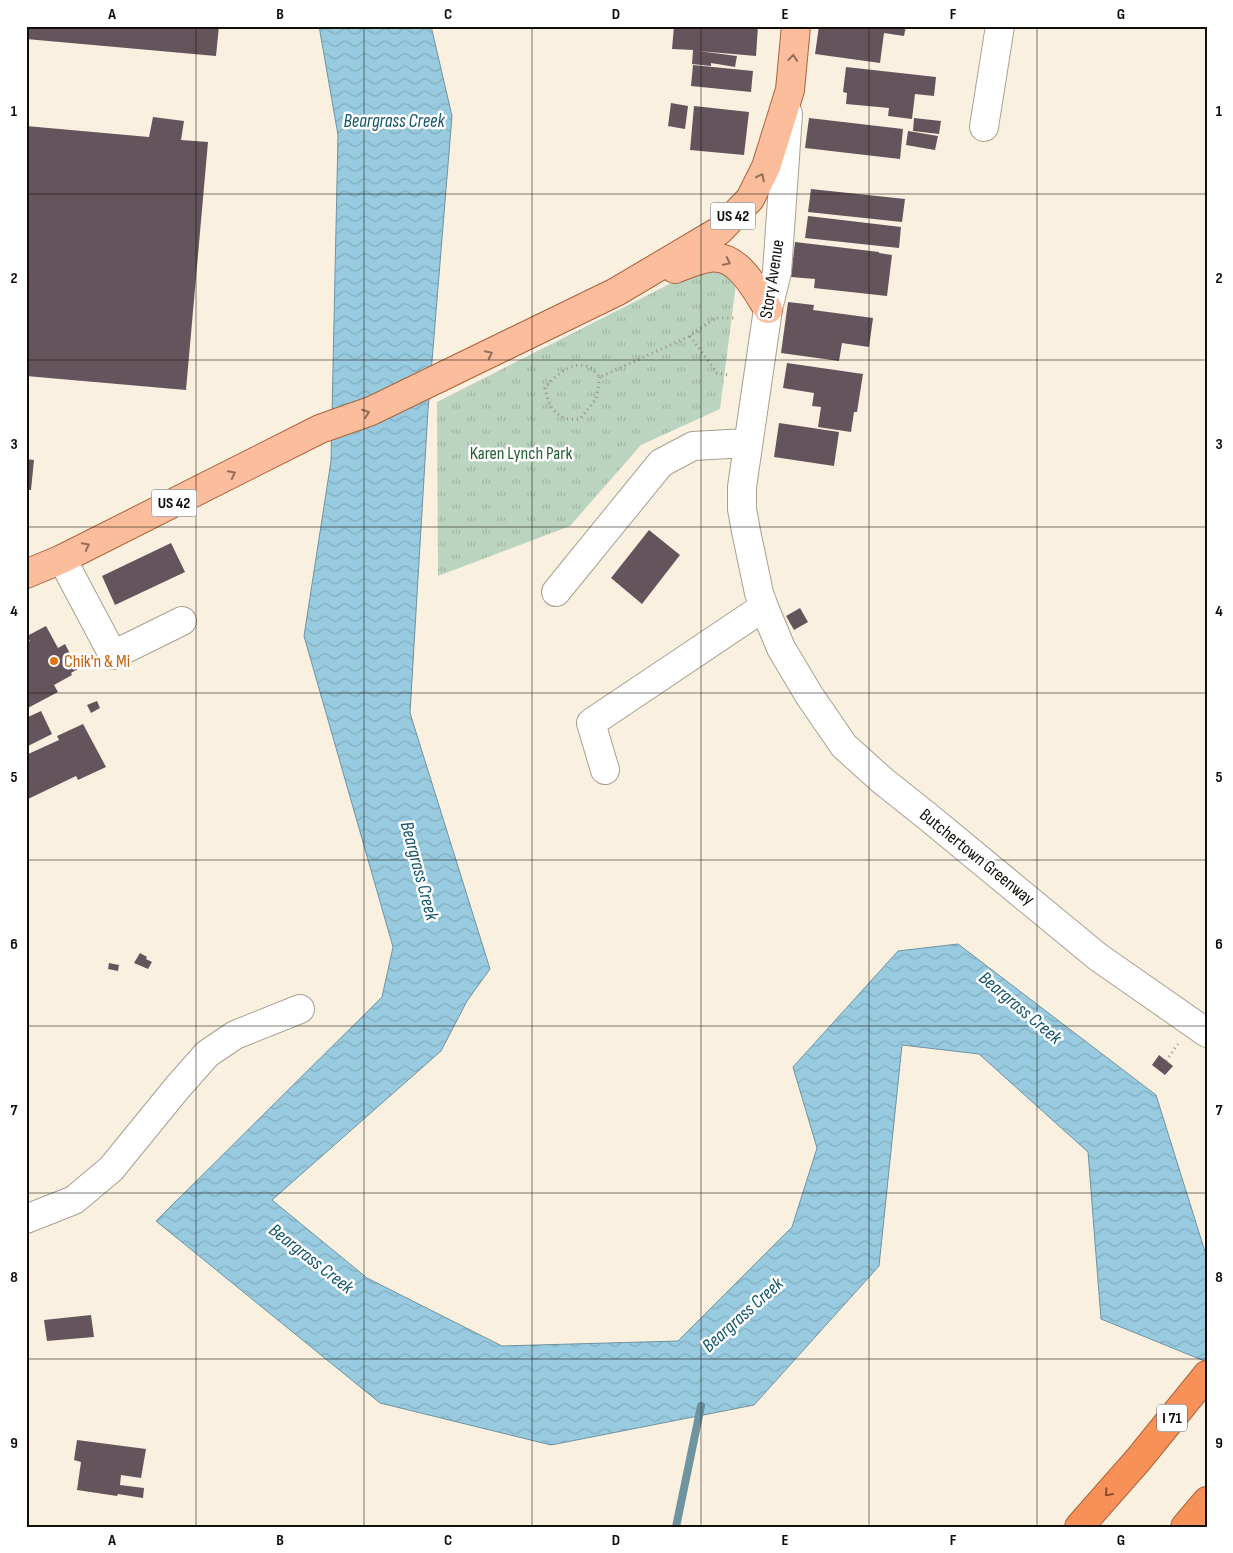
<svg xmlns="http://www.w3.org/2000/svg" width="1233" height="1553" viewBox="0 0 1233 1553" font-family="'Sofia Sans Condensed',sans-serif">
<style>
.park{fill:url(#park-tufts)}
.water{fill:url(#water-waves);stroke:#7093a0}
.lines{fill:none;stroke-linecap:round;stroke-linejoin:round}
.stream{stroke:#7093a0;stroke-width:8}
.building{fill:#64555c}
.minor-casing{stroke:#a99f91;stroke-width:30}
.major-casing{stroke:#a8643d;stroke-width:30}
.highway-casing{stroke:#a8643d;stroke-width:30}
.path{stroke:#989185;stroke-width:3;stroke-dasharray:1 4;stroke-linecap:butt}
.minor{stroke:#fff;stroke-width:28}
.major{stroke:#fbbd9b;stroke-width:28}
.highway{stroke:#f89158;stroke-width:28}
.oneway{stroke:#926f5a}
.oneway2{stroke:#855031}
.grid{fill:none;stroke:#120f0a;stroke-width:1;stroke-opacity:0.55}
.food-dot{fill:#e8710a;stroke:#fff;stroke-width:2}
.labels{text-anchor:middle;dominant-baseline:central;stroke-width:5;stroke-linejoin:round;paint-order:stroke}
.shield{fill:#fff;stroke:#595754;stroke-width:1}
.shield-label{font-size:16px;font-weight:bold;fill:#120f0a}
.street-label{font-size:18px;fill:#120f0a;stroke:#fff}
.park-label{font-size:18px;fill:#255d32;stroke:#fff}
.food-label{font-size:18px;fill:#c56008;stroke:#fff;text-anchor:start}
.water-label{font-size:19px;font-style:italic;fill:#12556b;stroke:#fff}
.neatline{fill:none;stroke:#120f0a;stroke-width:2}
.grid-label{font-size:16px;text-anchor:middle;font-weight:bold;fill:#120f0a}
</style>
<defs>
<pattern id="park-tufts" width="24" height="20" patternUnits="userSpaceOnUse" patternTransform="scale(1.25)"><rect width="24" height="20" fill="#bbd4bf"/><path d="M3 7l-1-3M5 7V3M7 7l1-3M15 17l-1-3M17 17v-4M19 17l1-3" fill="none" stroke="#a0b5a3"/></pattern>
<pattern id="water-waves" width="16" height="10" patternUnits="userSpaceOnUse" patternTransform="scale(1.25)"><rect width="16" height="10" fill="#98cbe0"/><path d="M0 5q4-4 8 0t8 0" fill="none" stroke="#82adbf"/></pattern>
</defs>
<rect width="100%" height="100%" fill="#faf0e0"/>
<!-- park -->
<path class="park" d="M720 264 737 276 720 409 641 445 570 526 438 576 437 402 695 271Z"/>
<!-- water -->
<path class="water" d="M319 26H431L452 116 428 410 410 713 490 969 467 1001 441 1051 272 1200 367 1278 502 1346 678 1341 792 1227 817 1148 793 1067 898 951 958 944 1156 1095 1207 1258V1362L1101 1319 1088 1152 979 1054 902 1045 879 1266 754 1405 551 1445 380 1403 156 1221 382 997 393 947 304 636 331 461 338 135Z"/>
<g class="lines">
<!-- stream -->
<path class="stream" d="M676 1527 701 1406"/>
</g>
<!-- building -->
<path class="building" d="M26 26H219L216 56 26 39Z
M674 26H758L756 56 698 51 737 56 735 67 711 63V66L692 64 693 50 672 49Z
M819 26H906L904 36 884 33 880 63 815 54Z
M693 65 753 71 751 92 691 86Z
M846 67 936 77 934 96 915 94 912 119 888 116 889 108 846 104 847 93 843 92Z
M671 103 688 106 685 129 668 126Z
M694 106 749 112 744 155 690 150Z
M153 117 184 121 181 140 208 142 186 390 26 376V126L149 137Z
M809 118 903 129 900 159 805 148Z
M914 118 941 121 939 134 913 131Z
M908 131 938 136 935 150 906 145Z
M811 189 905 199 902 222 808 212Z
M808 216 901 227 899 248 805 238Z
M795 242 879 252V253L892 255 887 296 814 288 815 279 791 277Z
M788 302 814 305 813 310 873 318 869 347 842 343 839 361 781 353Z
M787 363 863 374 857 412H854L851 432 818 427 821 407 812 406 814 393 783 388Z
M779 423 839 432 834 466 774 457Z
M26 459 34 460 31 490H26Z
M649 530 680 555 642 604 611 578Z
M171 543 185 572 115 605 102 576Z
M800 608 808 622 794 630 786 616Z
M46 626 58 648 65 644 78 669 71 673 72 675 54 685 58 692 26 709V643L30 641 27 636Z
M97 701 100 708 91 713 87 705Z
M41 711 52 734 26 747V718Z
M83 724 106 767 78 780 76 776 26 800V755L59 740 57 736Z
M140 953 147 957 146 959 152 962 148 969 134 963Z
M109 963 119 965 118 971 108 969Z
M1159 1055 1173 1066 1165 1075 1152 1065Z
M91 1315 94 1337 47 1341 44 1320Z
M77 1440 146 1449 141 1478 121 1475 120 1485 144 1488 143 1498 118 1494 117 1496 77 1490 81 1462 74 1460Z"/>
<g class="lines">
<defs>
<path id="minor" d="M788 114 777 272 768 309 742 487V509L746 531 759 593 764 607 781 648 809 695 844 746 883 781 927 816 1098 957 1207 1033
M984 127 1000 26
M62 559 113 655 182 621
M556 592 661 463 693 446 747 443
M605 770 591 723 764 607
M26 1219 74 1200 111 1169 177 1088 207 1054 235 1035 300 1009"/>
<path id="major" d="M675 269C686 265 698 259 709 258 738 253 755 289 768 309
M26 574 62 559 320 429 371 411 616 292 719 231 750 199 766 167 790 90 796 26"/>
<path id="highway" d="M1079 1527 1138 1460 1207 1375
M1185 1527 1207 1501"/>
</defs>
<!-- minor casing -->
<use href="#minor" class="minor-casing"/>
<!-- major casing -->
<use href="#major" class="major-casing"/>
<!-- highway casing -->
<use href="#highway" class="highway-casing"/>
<!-- path -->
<path class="path" d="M690 336 717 373 729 375
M600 377 596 399 580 419C559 422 548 408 545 388 554 376 576 357 592 369 595 371 597 375 600 377L690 336 715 318H735
M1166 1061 1178 1044"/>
<!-- minor -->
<use href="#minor" class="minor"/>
<!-- major -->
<use href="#major" class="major"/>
<!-- highway -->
<use href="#highway" class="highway"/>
</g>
<!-- one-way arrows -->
<defs><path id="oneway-chevron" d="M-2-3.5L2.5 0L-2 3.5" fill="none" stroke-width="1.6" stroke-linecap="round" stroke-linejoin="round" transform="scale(1.25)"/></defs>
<g class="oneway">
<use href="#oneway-chevron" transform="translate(793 58) rotate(-84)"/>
<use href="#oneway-chevron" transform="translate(761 177) rotate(-63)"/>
<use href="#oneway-chevron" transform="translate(727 262) rotate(26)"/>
<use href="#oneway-chevron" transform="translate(489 354) rotate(-26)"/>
<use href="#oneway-chevron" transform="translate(366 413) rotate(-21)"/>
<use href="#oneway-chevron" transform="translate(232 474) rotate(-27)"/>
<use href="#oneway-chevron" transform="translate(86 546) rotate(-27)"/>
</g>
<use class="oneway2" href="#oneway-chevron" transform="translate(1108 1493) rotate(131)"/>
<!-- grid -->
<path class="grid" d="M196 26V1527M364 26V1527M532 26V1527M701 26V1527M869 26V1527M1037 26V1527M26 194H1207M26 360H1207M26 527H1207M26 693H1207M26 860H1207M26 1026H1207M26 1193H1207M26 1359H1207"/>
<!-- markers -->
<circle class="food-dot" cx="54" cy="661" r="5"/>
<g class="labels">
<!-- shield labels -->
<g class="shield">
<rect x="710.5" y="202.5" width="45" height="27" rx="4"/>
<rect x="151.5" y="489.5" width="45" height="27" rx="4"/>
<rect x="1157" y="1404.5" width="30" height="27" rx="4"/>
</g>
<g class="shield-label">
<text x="733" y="216">US 42</text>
<text x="174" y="503">US 42</text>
<text x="1172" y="1418">I 71</text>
</g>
<!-- street labels -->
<g class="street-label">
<text transform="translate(772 279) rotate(-81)">Story Avenue</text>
<text transform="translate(977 857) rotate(39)">Butchertown Greenway</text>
</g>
<!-- park labels -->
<g class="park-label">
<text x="521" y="453">Karen Lynch Park</text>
</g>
<!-- food labels -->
<g class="food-label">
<text x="64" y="661">Chik'n &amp; Mi</text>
</g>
<!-- water labels -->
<g class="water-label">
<text x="394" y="121">Beargrass Creek</text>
<text transform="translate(419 871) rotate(75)">Beargrass Creek</text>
<text transform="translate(1020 1008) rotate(40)">Beargrass Creek</text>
<text transform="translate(311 1259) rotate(38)">Beargrass Creek</text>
<text transform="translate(743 1315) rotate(-42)">Beargrass Creek</text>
</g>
</g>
<!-- border -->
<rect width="1233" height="1553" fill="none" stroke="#ffffff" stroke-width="55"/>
<rect x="28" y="28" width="1178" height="1498" class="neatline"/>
<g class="grid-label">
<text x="112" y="19">A</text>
<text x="280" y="19">B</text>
<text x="448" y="19">C</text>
<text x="616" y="19">D</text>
<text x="785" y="19">E</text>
<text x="953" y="19">F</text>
<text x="1121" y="19">G</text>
<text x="14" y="116">1</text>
<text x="1219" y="116">1</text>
<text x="14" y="283">2</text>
<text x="1219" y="283">2</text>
<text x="14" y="449">3</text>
<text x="1219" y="449">3</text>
<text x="14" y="616">4</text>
<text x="1219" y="616">4</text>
<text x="14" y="782">5</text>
<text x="1219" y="782">5</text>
<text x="14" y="949">6</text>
<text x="1219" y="949">6</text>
<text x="14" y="1115">7</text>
<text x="1219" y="1115">7</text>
<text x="14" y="1282">8</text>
<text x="1219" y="1282">8</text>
<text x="14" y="1448">9</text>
<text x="1219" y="1448">9</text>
<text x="112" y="1545">A</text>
<text x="280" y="1545">B</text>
<text x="448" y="1545">C</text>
<text x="616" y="1545">D</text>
<text x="785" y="1545">E</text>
<text x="953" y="1545">F</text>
<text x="1121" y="1545">G</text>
</g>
</svg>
